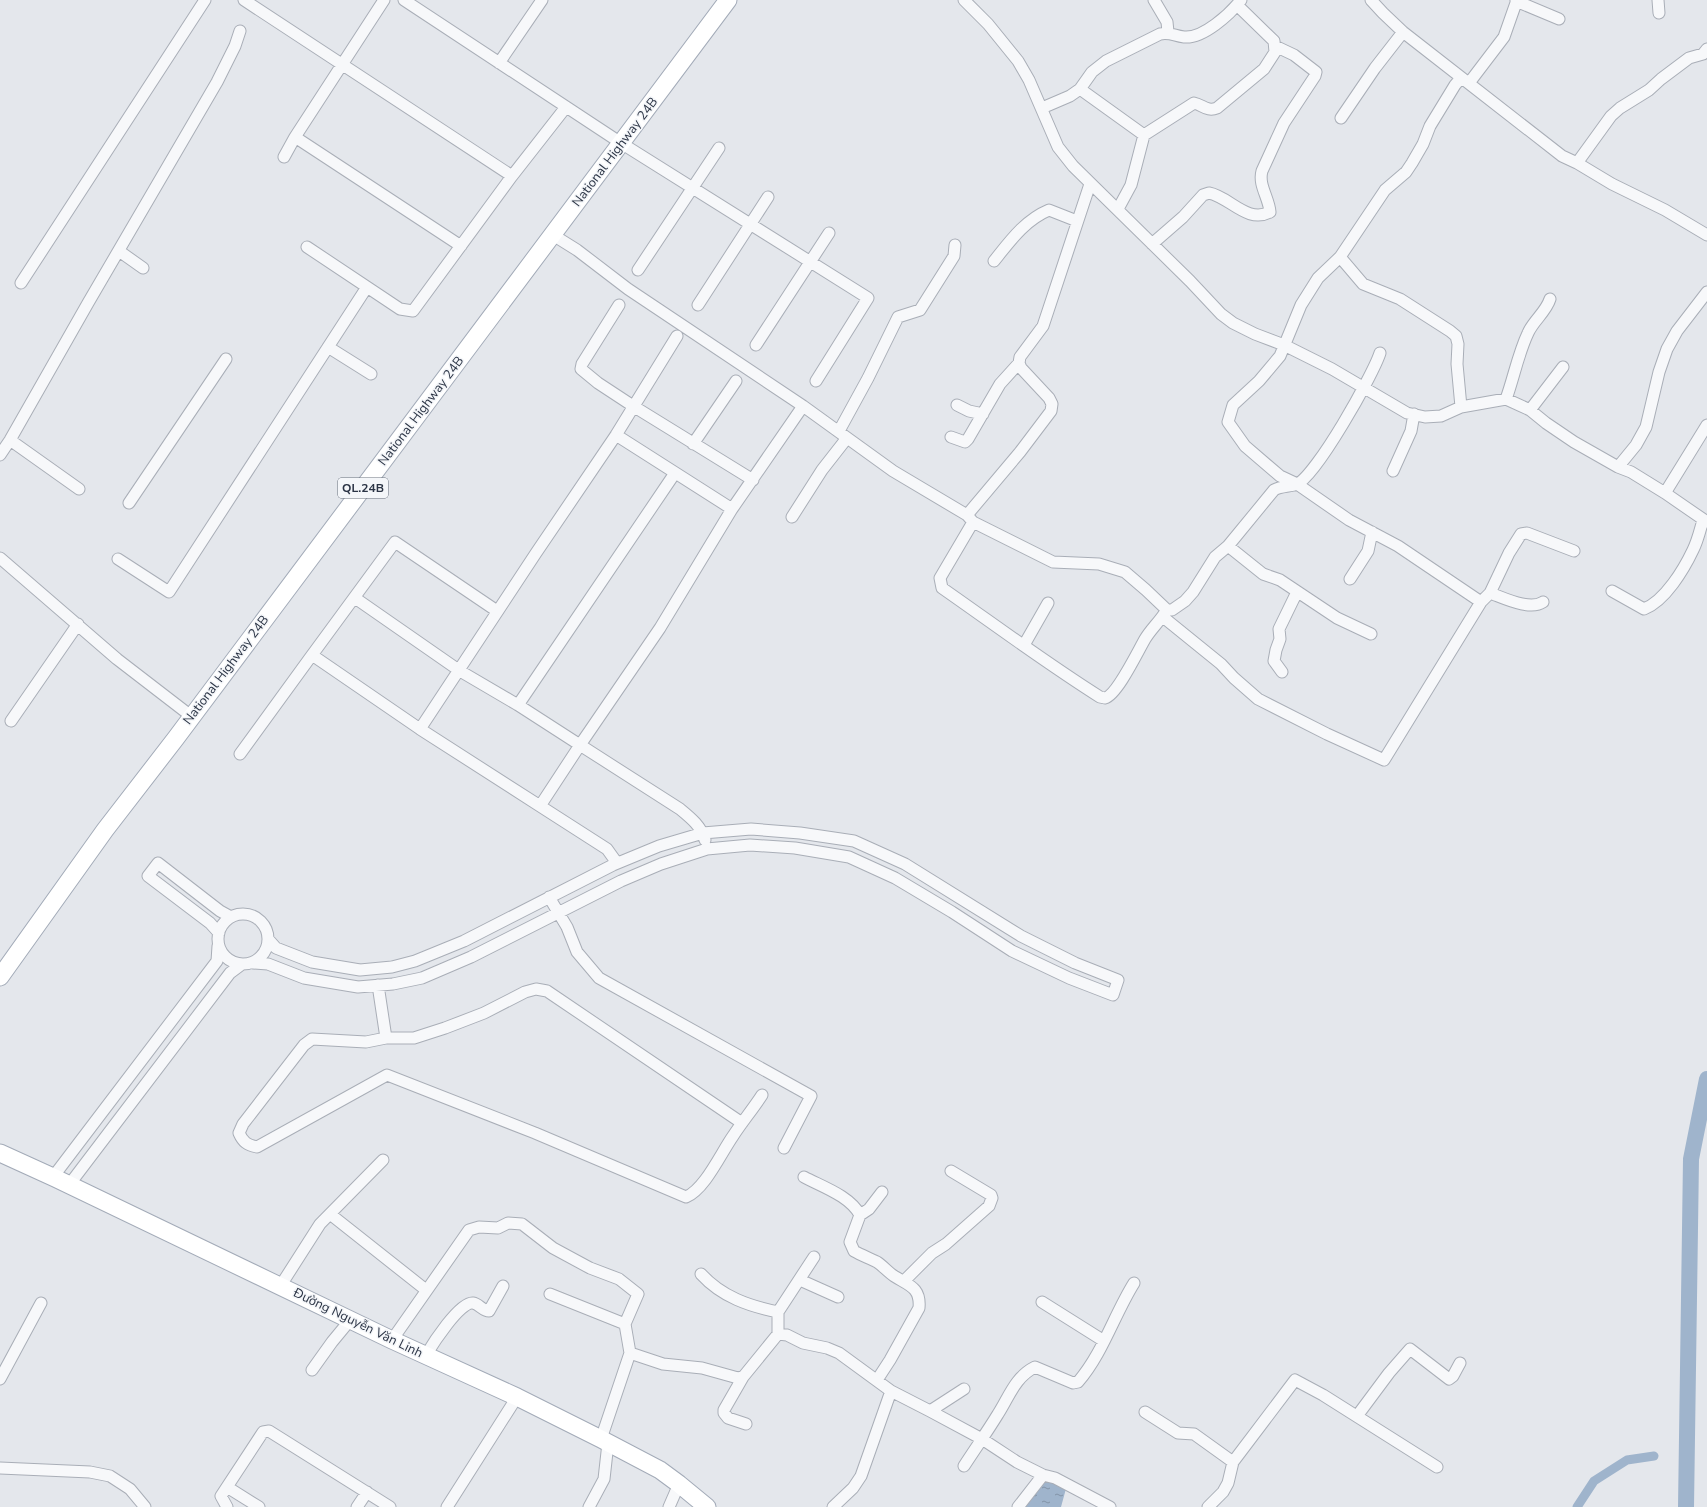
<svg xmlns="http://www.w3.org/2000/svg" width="1707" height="1507" viewBox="0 0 1707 1507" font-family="'Nunito Sans',sans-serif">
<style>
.water{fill:url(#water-ripples)}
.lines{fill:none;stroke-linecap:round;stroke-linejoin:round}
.canal{stroke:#9fb4cc;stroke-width:9}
.river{stroke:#9fb4cc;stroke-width:16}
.minor-casing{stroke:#a9aeb7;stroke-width:13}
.primary-casing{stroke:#a3abb8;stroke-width:19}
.minor{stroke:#f7f8fa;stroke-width:11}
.primary{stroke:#fff;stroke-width:17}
.labels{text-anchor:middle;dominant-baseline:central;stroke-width:3;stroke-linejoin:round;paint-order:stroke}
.shield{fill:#f4f6f9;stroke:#676e7b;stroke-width:1}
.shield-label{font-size:12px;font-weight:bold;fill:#2b3445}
.street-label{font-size:13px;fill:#2b3445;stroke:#f4f6f9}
</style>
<defs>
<pattern id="water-ripples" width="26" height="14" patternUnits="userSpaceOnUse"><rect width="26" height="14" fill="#9fb4cc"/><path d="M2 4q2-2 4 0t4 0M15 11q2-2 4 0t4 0" fill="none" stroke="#8293a7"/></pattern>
</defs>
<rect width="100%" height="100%" fill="#e4e7ec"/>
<!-- water -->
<path class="water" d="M1041 1479 1067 1485 1061 1507H1025Z"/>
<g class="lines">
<!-- canal -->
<path class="canal" d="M1577 1507 1594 1481 1627 1460 1654 1456"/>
<!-- river -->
<path class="river" d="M1686 1507 1691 1159 1707 1079"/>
<defs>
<path id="minor" d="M244 0 512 176
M404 0 621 143 868 298 816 381
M964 0 988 24 1018 61 1029 80 1058 147 1073 166 1190 281 1221 314 1233 323 1255 334 1284 345 1332 369 1407 413 1425 417 1441 416 1461 407 1506 399 1530 410 1546 423 1574 442 1618 467 1631 472 1665 493 1707 522
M1154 0 1167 22 1168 32
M1371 0 1383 13 1403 32 1562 156 1577 163 1612 184 1665 210 1707 235
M1658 0 1659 13
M1516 1 1559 19
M499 63 542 0
M1461 78 1455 85 1430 126 1423 144 1412 163 1406 172 1385 190 1340 257 1318 278 1301 305 1280 356 1259 381 1233 405 1228 422 1245 446 1280 476 1297 484 1349 520 1398 546 1481 602
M1469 83 1504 37 1517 0
M1080 89 1144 135
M1042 108 1070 96 1080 89 1092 72 1106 61 1160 34C1171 32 1174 36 1184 37 1203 39 1230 14 1241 0
M1341 118 1375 68 1403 32
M295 137 461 246
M284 157 295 137 384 0
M1577 163 1611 116 1620 108 1649 90 1661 79 1689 58 1703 54 1707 49
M1118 209 1131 185 1144 135 1194 103C1203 105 1207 112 1217 108L1264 69 1275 52 1274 41 1237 5
M553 235 577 250 628 289 803 406 893 471 967 515 973 522 1053 562 1099 564 1125 572 1146 590 1167 610H1172L1185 601 1193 592 1215 557 1228 546 1274 490C1281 486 1289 487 1297 484 1316 476 1373 375 1380 353
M1152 244 1183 217 1203 195 1209 193C1230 197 1247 224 1270 212 1269 198 1258 185 1262 171L1284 123 1315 76 1316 72 1294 55 1275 46
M307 247 400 309 413 311 512 176 566 107
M119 251 143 268
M1340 257 1363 284 1400 299 1450 331 1456 336 1458 344 1457 364 1461 407
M994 261C1010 241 1025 220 1049 210L1077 221
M638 270 719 148
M21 283 205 0
M619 305 582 364 581 369 598 383 633 406 753 480
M698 305 768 197
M756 345 829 233
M328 347 371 374
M1506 399C1514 377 1518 354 1528 333 1533 321 1546 312 1550 299
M957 405 969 411 983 414
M1530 410 1563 367
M839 431 868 378 898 317 920 310 954 256 955 245
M616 435 732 509
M951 437 965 442 968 439 1000 384 1019 363
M10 440 79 489
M693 444 736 381
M0 455 10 440 88 303 217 82 235 46 240 31
M1618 467 1636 445 1646 427 1659 372 1667 349 1677 331 1707 292
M1393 471 1411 431 1414 414
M1665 493 1707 425
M129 503 226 359
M967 515 1020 452 1051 411 1052 404 1049 398 1021 368 1019 363 1020 357 1043 326 1090 184
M792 517 822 470 847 438
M973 522 940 578 942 588C995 625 1046 663 1100 697L1105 698C1117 695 1138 651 1145 639 1151 629 1160 621 1166 611
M1228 546 1263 574 1280 580 1337 618 1371 634
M0 558 117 659 191 716
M118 559 169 592 367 287
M1350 579 1368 551 1372 532
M1612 591 1644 609C1665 601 1684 569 1693 550 1698 540 1700 530 1703 520
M1490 593C1504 598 1530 611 1543 602
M1163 617 1221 664 1234 678 1258 699 1327 734 1384 760 1481 602 1490 593 1509 553 1521 534 1527 533 1574 551
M1024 645 1048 603
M312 655 395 542 497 611
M1282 672 1274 661 1276 650 1280 639 1279 629 1297 592
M518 705 675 473
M11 721 78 624
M420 729 536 553 616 435 677 336
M240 754 312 655 420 729 540 806 580 745 518 705 460 671 355 598
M540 806 607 849 617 863
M705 840C701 826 691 818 680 809L580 745 660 628 732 509 803 406
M549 897 567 927 577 952 599 978 811 1096 784 1148
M218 939a25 25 0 1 1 50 0a25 25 0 1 1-50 0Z
M219 933 210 923 148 876 158 863 220 911 231 917
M253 963 268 964 304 978 358 987 393 984 422 978 471 957 621 881 661 864 707 849 750 845 795 848 849 857 895 878 952 912 1012 951 1069 978 1113 995 1118 980 1075 963 1021 936 905 864 854 841 800 833 751 829 703 833 659 846 613 865 464 941 415 961 392 967 360 970 312 962 276 948 268 939
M378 985 386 1038
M742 1123 547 991 536 989 525 992 484 1013 445 1028 414 1038H386L366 1042 312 1039 304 1045 243 1124 239 1133C243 1142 247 1145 257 1147L387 1075 535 1133 686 1197C705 1189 721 1153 733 1136 742 1122 753 1109 762 1095
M53 1177 217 961 218 946
M804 1177C823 1187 850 1196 860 1215L850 1242 854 1251C861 1255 869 1258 877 1262 883 1266 888 1272 894 1276 908 1285 921 1287 919 1308L890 1360 877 1380
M69 1185 230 973 242 964
M330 1214 426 1290
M860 1215 869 1209 882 1192
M701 1274C722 1297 749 1306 778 1312
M800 1280 838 1297
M904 1281 932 1253 946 1244 989 1206 992 1198 991 1195 951 1171
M281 1285 320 1224 383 1160
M550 1294 625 1324
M1042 1302 1104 1341
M778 1334 787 1335 803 1343 827 1348 839 1353 891 1391 930 1411 982 1439 1017 1462 1043 1475 1055 1478 1110 1507
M392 1340 469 1230 479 1227 498 1228 508 1223 522 1224 553 1248 590 1268 619 1279 638 1294 625 1324 630 1353 601 1439
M630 1353 663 1364 702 1368 738 1378 743 1377 778 1334V1312L814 1257
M426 1355C432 1345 460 1301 473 1303 479 1304 483 1311 489 1311L503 1286
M312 1370 332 1342 351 1319
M743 1377 724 1410V1413L728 1418 746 1424
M0 1379 41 1303
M930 1411 964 1389
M1145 1412 1178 1433 1194 1434 1233 1462
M1357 1416 1389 1373 1410 1349 1449 1379 1453 1376 1460 1363
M964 1466C975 1449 987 1432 998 1414 1009 1397 1015 1377 1035 1367L1073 1383 1078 1382C1103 1353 1114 1315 1134 1283
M0 1468 90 1472 110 1476 130 1489 145 1507
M227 1487 259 1507
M227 1507 221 1496 263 1432 269 1431 390 1507
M357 1507 367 1492
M447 1507 517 1397
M589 1507 604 1479 608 1443
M669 1507 679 1484
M833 1507 853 1488 861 1476 891 1391
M1018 1507 1043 1475
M1208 1507 1223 1492 1228 1483 1233 1462 1295 1380 1323 1395 1437 1467"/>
<path id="primary" d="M0 977 105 830 176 738 728 0
M0 1153 55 1178 392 1340 517 1397 601 1439 660 1470 679 1484 707 1507"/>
</defs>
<!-- minor casing -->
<use href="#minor" class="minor-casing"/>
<!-- primary casing -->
<use href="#primary" class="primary-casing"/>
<!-- minor -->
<use href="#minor" class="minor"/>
<!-- primary -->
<use href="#primary" class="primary"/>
</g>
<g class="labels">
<!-- shield labels -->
<rect class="shield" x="338" y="478" width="50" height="20" rx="3"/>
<g class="shield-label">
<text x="363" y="488">QL.24B</text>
</g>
<!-- street labels -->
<g class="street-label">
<text transform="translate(615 152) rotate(-53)">National Highway 24B</text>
<text transform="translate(421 411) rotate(-53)">National Highway 24B</text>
<text transform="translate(226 670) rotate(-53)">National Highway 24B</text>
<text transform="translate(358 1323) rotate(26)">Đường Nguyễn Văn Linh</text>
</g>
</g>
</svg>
